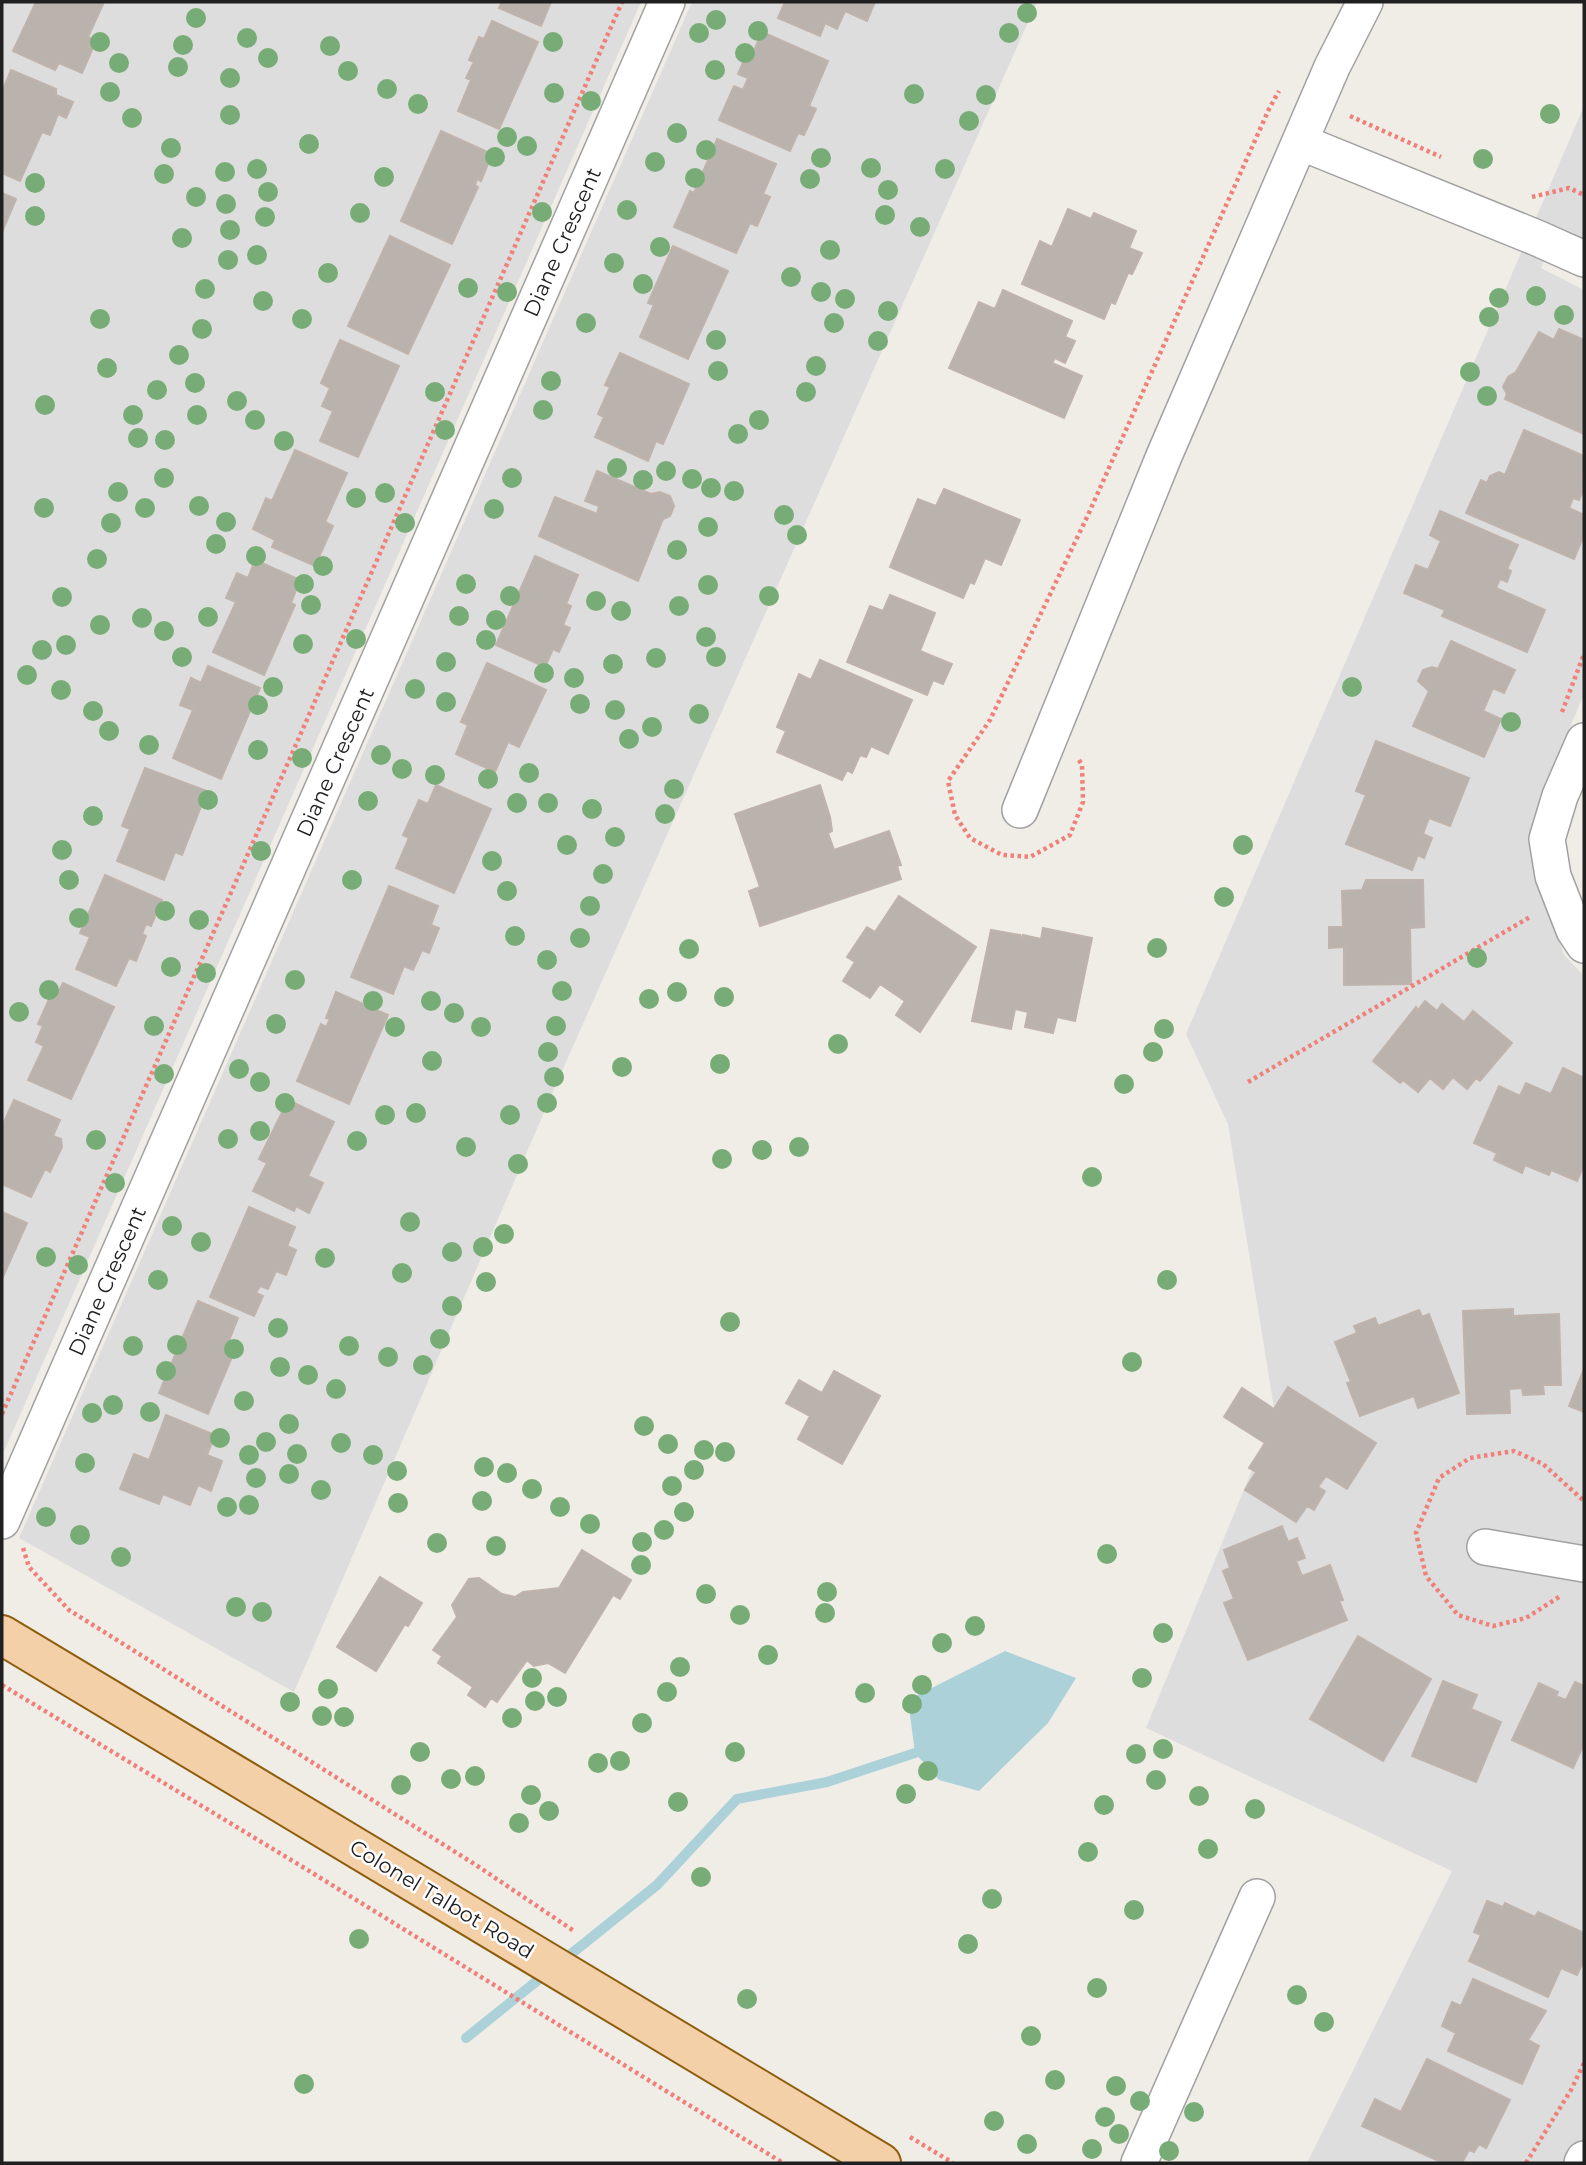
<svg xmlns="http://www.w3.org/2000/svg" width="1586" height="2165" viewBox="0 0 1586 2165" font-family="Montserrat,sans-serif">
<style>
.residential{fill:#dedddd}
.water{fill:#acd1d9}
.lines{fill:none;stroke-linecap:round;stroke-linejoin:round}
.stream{stroke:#acd1d9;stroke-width:10}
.building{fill:#b9b2ad;stroke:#c0b3ab;stroke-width:2}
.minor-casing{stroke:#a1a1a1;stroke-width:38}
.major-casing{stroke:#8e5e0e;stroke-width:42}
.path{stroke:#ee827b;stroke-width:4.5;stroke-dasharray:3.5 3.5;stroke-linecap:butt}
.minor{stroke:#fff;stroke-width:35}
.major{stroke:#f4d0a8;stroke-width:38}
.tree{fill:#78ac76}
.labels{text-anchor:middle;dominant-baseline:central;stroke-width:5;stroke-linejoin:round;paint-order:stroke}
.street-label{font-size:21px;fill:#202020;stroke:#fff}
</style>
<rect width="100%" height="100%" fill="#f0ede7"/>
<!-- residential -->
<path class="residential" d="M2 2H641L2 1456Z
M692 2H1037L555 1087 294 1692 19 1538Z
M1584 106V238L1557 226 1541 268 1584 290V694L1540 799 1536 872 1564 955 1584 976V2163H1307L1452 1871 1146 1728 1275 1414 1228 1124 1186 1034Z"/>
<!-- water -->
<path class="water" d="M1005 1651 1076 1678 1048 1723 979 1791 939 1780 915 1753 908 1700Z"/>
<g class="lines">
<!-- stream -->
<path class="stream" d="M561 1962 657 1885 737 1799 827 1782 915 1753
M466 2038 548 1972"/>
</g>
<!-- building -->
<path class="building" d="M36 2H104L88 37 96 41 82 73 59 63 55 70 13 51Z
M502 2H551L541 26 499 8Z
M785 2H875L867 21 845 11 837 29 825 23 820 36 778 18Z
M492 21 538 42 499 129 458 111 471 80 466 78 474 62 469 60 479 37 484 39Z
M762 32 828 61 809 106 816 109 804 135 798 133 790 151 719 120 734 86 743 90 748 78 738 74 748 51 753 53Z
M11 70 56 89V95L73 102 66 118 58 114 50 135 42 132 20 181 2 173V92Z
M441 131 492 154 481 181 477 179 475 185 478 187 452 244 401 221Z
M717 139 776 164 763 194 770 197 757 226 750 223 736 253 674 227 690 191 694 193Z
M2 193 16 199 2 232Z
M1068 209 1091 219 1094 213 1136 231 1129 248 1142 253 1132 274 1128 273 1115 304 1111 302 1104 319 1022 284 1040 241 1052 247Z
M390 236 450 265 408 354 348 326Z
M673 246 728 271 688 359 640 337 654 305 648 303Z
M1003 290 1072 321 1065 337 1075 341 1065 363 1055 358 1052 363 1082 376 1064 418 949 368 979 302 995 309Z
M1559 329 1584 340V434L1505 399 1507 394 1503 387 1508 377 1516 372 1539 332 1554 340Z
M340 340 399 366 358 457 320 441 333 411 322 406 330 388 321 383Z
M620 353 689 384 663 444 656 441 648 461 595 437 604 417 598 414 610 387 605 385Z
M1524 430 1584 456V474L1582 479H1584V489L1579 500 1573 498 1569 508 1584 515V535L1574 559 1466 513 1481 480 1487 483 1490 476 1499 472 1505 475Z
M295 450 347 473 325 522 333 526 315 566 272 547 275 540 253 529 266 498 272 501Z
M597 471 651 494 660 492 670 496 674 506 670 516 663 519 638 581 539 536 555 497 597 514 599 506 585 501Z
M944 489 1020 520 1001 565 985 558 974 584 970 582 963 598 890 567 918 499 936 506Z
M1440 511 1518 545 1507 569 1511 571 1507 582 1500 579 1496 588 1545 610 1527 652 1442 616 1445 610 1404 593 1416 565 1428 570 1441 541 1430 535Z
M535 556 578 575 566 604 571 606 563 625 570 628 559 652 553 649 545 667 496 645Z
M255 560 300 580 291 603 295 605 264 675 213 652 236 602 226 598 237 573 248 578Z
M890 595 935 613 920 651 952 664 943 684 933 680 927 695 847 662 870 606 883 611Z
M1451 641 1515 670 1504 693 1493 688 1483 711 1501 719 1484 757 1413 726 1429 691 1418 681 1423 670 1432 667 1438 669Z
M820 660 912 700 888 754 871 746 866 757 860 755 852 773 847 770 842 780 777 752 786 731 777 727 799 674 811 680Z
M487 663 546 690 519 747 508 742 495 772 456 754 468 725 461 722Z
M208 666 260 688 221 779 173 758 193 710 180 705 191 678 201 683Z
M1376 741 1469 778 1450 826 1429 818 1423 834 1432 838 1424 858 1418 855 1412 870 1346 844 1366 795 1356 791Z
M145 768 207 791 182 855 175 852 164 880 117 861 130 829 122 826Z
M436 785 491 809 454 893 396 868 409 838 403 835 419 800 428 804Z
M820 785 830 817 832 831 828 833 834 850 889 831 901 865 897 866 901 879 760 926 749 891 760 887 735 814Z
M105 875 162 900 151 926 146 924 142 934 146 936 136 961 129 958 116 986 76 969 90 937 80 933Z
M1366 880H1423L1424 927 1410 928 1411 984 1344 985V947L1329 948V927H1343L1342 891 1362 890Z
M389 886 438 906 431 925 439 928 429 953 422 950 413 970 404 966 393 994 351 977Z
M899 896 976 947 920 1032 896 1015 905 1001 880 984 870 998 843 981 855 962 847 957 867 927 875 932Z
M1043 928 1092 938 1075 1021 1057 1017 1053 1033 1025 1027 1028 1012 1015 1009 1011 1029 972 1021 991 930 1020 935 1023 939V935L1041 939Z
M63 983 114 1007 71 1099 28 1080 44 1046 36 1042 43 1026 38 1024 50 997 55 999Z
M336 992 388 1015 349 1104 297 1081 321 1024 326 1027 330 1019 326 1018Z
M1425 1001 1437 1011 1442 1004 1464 1022 1473 1011 1512 1043 1480 1081 1476 1078 1467 1089 1453 1077 1443 1089 1430 1078 1418 1092 1403 1080 1400 1083 1373 1061 1416 1007 1418 1010Z
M1563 1068 1584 1078V1165L1577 1181 1551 1170 1549 1175 1525 1165 1522 1173 1494 1160 1497 1153 1474 1143 1499 1086 1520 1096 1526 1083 1551 1094Z
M14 1100 60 1120 53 1136 61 1139 62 1147 50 1172 45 1169 31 1197 2 1184V1126Z
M288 1100 334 1122 308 1176 323 1183 309 1213 296 1206 294 1211 253 1191 267 1163 259 1159Z
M249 1207 295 1227 287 1246 296 1250 286 1275 276 1271 268 1289 260 1286 256 1293 263 1296 254 1316 210 1297Z
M2 1212 27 1223 2 1279Z
M198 1301 238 1318 226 1348 234 1352 208 1414 159 1393Z
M1513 1309V1316L1559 1314 1561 1385H1543L1544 1394 1523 1395 1522 1388 1509 1389 1510 1413 1467 1414 1463 1311Z
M1419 1310 1422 1317 1429 1314 1459 1393 1418 1408 1414 1396 1360 1416 1347 1383 1351 1382 1335 1342 1357 1333 1354 1326 1375 1318 1378 1326Z
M1584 1369V1412L1569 1406Z
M834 1371 880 1396 842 1464 798 1439 810 1416 786 1403 799 1380 822 1393Z
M1288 1387 1376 1443 1347 1489 1326 1476 1318 1487 1325 1491 1314 1510 1307 1506 1296 1522 1245 1490 1256 1472 1249 1468 1265 1443 1224 1417 1242 1388 1274 1409Z
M166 1415 215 1435 207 1455 222 1461 211 1491 198 1485 190 1505 163 1494 159 1504 120 1489 134 1454 149 1460Z
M1282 1526 1288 1542 1297 1538 1305 1558 1296 1561 1302 1576 1330 1565 1343 1600 1339 1601 1347 1620 1248 1660 1224 1603 1234 1599 1223 1571 1230 1568 1224 1550Z
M582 1550 631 1580 620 1599 613 1595 565 1673 548 1663 534 1666 527 1660 497 1702 491 1698 485 1707 468 1695 473 1687 438 1663 442 1656 433 1650 457 1617 452 1605 469 1579 479 1578 502 1594 515 1597 523 1592 559 1588Z
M380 1577 422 1603 408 1626 405 1624 376 1671 337 1647Z
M1358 1636 1431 1679 1383 1761 1310 1719Z
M1443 1681 1477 1695 1471 1709 1501 1722 1476 1782 1412 1756Z
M1575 1682 1584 1686V1744L1573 1768 1512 1740 1539 1683 1558 1692 1556 1696 1566 1700Z
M1487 1901 1503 1907 1505 1903 1535 1917 1538 1912 1584 1933V1960L1577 1975 1561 1968 1548 1997 1469 1961 1481 1935 1474 1932Z
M1473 1979 1546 2011 1528 2040 1539 2046 1522 2084 1448 2051 1456 2033 1442 2026 1452 2002 1461 2006Z
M1427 2059 1510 2100 1486 2148 1479 2144 1474 2152 1469 2150 1462 2163H1443L1362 2126 1375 2099 1401 2112Z"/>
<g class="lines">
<defs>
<path id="minor" d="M1300 142 1537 238 1584 259
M1584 741 1560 796 1547 839 1553 876 1574 930 1584 945
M1020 810 1164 456 1332 67 1365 2
M2 1521 667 2
M1485 1547 1584 1564
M1139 2163 1257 1897
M1582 2163 1584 2159"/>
<path id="major" d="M2 1635 881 2163"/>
</defs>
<!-- minor casing -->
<use href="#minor" class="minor-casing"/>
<!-- major casing -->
<use href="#major" class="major-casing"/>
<!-- path -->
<path class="path" d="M1350 116 1441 157
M1532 197 1569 188 1584 195
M1562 712 1584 654
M1079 760 1082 765 1083 802 1070 835 1030 857 1002 855 970 838 955 815 948 781 990 720 1088 515 1269 109 1279 91
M1248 1082 1530 917
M2 1414 622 2
M23 1548 29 1567 69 1610 476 1865 574 1931
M1559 1597 1526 1618 1493 1626 1458 1615 1426 1576 1416 1533 1439 1478 1470 1458 1514 1451 1543 1464 1584 1501
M2 1685 306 1869 783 2163
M910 2137 953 2163
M1526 2163 1571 2090 1584 2063"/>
<!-- minor -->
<use href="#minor" class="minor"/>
<!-- major -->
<use href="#major" class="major"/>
</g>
<!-- trees -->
<g class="tree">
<circle cx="1027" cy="13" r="10"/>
<circle cx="196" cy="18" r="10"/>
<circle cx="716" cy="20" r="10"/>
<circle cx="758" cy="31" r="10"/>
<circle cx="699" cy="33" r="10"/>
<circle cx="1009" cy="33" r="10"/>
<circle cx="247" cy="38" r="10"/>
<circle cx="100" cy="42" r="10"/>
<circle cx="553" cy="42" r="10"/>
<circle cx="183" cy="45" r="10"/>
<circle cx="330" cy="46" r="10"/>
<circle cx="745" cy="53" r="10"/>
<circle cx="268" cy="58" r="10"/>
<circle cx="119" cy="63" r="10"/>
<circle cx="178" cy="67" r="10"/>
<circle cx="715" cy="70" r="10"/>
<circle cx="348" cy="71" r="10"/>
<circle cx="230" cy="78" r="10"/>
<circle cx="387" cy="89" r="10"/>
<circle cx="110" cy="92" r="10"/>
<circle cx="554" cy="93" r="10"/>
<circle cx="914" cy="94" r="10"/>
<circle cx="986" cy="95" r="10"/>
<circle cx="591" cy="101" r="10"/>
<circle cx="418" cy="104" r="10"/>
<circle cx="1550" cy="114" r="10"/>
<circle cx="230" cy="115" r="10"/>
<circle cx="132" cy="118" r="10"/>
<circle cx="969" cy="121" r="10"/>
<circle cx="677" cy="133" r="10"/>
<circle cx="507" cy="137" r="10"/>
<circle cx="309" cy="144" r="10"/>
<circle cx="527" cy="146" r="10"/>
<circle cx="171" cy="148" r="10"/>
<circle cx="706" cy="150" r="10"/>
<circle cx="495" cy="157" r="10"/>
<circle cx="821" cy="158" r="10"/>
<circle cx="1483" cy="159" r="10"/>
<circle cx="655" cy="162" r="10"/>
<circle cx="871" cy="168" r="10"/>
<circle cx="257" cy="169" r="10"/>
<circle cx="945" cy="169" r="10"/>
<circle cx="225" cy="172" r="10"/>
<circle cx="164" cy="174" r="10"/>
<circle cx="384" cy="177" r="10"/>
<circle cx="695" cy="178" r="10"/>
<circle cx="810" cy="179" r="10"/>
<circle cx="35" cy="183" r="10"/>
<circle cx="888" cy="190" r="10"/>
<circle cx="268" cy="192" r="10"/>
<circle cx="196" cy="197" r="10"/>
<circle cx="226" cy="204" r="10"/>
<circle cx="627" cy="210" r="10"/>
<circle cx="542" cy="212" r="10"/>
<circle cx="360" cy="213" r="10"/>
<circle cx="885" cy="215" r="10"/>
<circle cx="35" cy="216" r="10"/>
<circle cx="265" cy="217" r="10"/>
<circle cx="920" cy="227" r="10"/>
<circle cx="230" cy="230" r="10"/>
<circle cx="182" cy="238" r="10"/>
<circle cx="660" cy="247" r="10"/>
<circle cx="830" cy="250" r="10"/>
<circle cx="257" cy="255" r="10"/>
<circle cx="228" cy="260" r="10"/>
<circle cx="614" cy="263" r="10"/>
<circle cx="328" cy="273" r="10"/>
<circle cx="791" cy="277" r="10"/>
<circle cx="643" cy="284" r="10"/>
<circle cx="468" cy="288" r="10"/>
<circle cx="205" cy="289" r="10"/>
<circle cx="507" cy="292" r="10"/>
<circle cx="821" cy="292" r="10"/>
<circle cx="1536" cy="296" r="10"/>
<circle cx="1499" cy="298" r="10"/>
<circle cx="845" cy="299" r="10"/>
<circle cx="263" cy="301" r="10"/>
<circle cx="888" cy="311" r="10"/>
<circle cx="1564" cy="315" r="10"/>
<circle cx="1489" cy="317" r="10"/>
<circle cx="100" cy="319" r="10"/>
<circle cx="302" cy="319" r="10"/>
<circle cx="586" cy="323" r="10"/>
<circle cx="834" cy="323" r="10"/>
<circle cx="202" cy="329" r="10"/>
<circle cx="716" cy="340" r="10"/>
<circle cx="878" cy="341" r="10"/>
<circle cx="179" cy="355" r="10"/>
<circle cx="816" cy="366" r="10"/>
<circle cx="107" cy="368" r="10"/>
<circle cx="718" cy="371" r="10"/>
<circle cx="1470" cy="372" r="10"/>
<circle cx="551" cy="381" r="10"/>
<circle cx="195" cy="383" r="10"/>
<circle cx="157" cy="390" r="10"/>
<circle cx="435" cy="392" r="10"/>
<circle cx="806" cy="392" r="10"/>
<circle cx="1487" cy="396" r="10"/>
<circle cx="237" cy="401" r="10"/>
<circle cx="45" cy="405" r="10"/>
<circle cx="543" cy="410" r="10"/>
<circle cx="133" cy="415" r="10"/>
<circle cx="197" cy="415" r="10"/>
<circle cx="255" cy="420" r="10"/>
<circle cx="759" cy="420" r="10"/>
<circle cx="445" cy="430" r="10"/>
<circle cx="738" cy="434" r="10"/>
<circle cx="138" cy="438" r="10"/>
<circle cx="165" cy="440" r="10"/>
<circle cx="284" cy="441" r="10"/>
<circle cx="617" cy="468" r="10"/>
<circle cx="666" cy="471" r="10"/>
<circle cx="164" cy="478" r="10"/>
<circle cx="512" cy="478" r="10"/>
<circle cx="692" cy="479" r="10"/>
<circle cx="643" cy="480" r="10"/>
<circle cx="711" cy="488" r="10"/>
<circle cx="734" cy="491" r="10"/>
<circle cx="118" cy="492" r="10"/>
<circle cx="385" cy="493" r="10"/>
<circle cx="356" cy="498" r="10"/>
<circle cx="199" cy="506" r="10"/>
<circle cx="44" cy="508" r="10"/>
<circle cx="145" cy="508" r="10"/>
<circle cx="494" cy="509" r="10"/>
<circle cx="784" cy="515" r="10"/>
<circle cx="226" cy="522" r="10"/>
<circle cx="111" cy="523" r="10"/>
<circle cx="405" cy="523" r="10"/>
<circle cx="708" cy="527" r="10"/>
<circle cx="797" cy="535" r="10"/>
<circle cx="216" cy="544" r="10"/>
<circle cx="677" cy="550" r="10"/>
<circle cx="256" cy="556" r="10"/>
<circle cx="97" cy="559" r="10"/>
<circle cx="323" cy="566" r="10"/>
<circle cx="304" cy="584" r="10"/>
<circle cx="466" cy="584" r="10"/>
<circle cx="708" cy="585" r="10"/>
<circle cx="510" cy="596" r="10"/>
<circle cx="769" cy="596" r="10"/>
<circle cx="62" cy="597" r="10"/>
<circle cx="596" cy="601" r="10"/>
<circle cx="311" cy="605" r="10"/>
<circle cx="679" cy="606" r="10"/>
<circle cx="621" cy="611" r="10"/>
<circle cx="459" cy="616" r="10"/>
<circle cx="208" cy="617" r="10"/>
<circle cx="142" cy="618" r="10"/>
<circle cx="496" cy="620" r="10"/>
<circle cx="100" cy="625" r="10"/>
<circle cx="164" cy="631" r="10"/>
<circle cx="706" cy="637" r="10"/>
<circle cx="356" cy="639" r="10"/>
<circle cx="486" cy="640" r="10"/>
<circle cx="303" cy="644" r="10"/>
<circle cx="66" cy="645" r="10"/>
<circle cx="42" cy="650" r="10"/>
<circle cx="182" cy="657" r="10"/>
<circle cx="716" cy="657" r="10"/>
<circle cx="656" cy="658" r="10"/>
<circle cx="446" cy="662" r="10"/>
<circle cx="613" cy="664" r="10"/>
<circle cx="544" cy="673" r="10"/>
<circle cx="27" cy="675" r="10"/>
<circle cx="574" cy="678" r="10"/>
<circle cx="273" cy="687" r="10"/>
<circle cx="1352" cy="687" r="10"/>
<circle cx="415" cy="689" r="10"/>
<circle cx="61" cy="690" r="10"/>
<circle cx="446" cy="702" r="10"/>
<circle cx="580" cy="704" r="10"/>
<circle cx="258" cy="705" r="10"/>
<circle cx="615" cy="710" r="10"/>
<circle cx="93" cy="711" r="10"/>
<circle cx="699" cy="714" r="10"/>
<circle cx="1511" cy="722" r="10"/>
<circle cx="652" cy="727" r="10"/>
<circle cx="109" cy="731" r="10"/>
<circle cx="629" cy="739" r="10"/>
<circle cx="149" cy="745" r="10"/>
<circle cx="258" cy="750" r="10"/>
<circle cx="381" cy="755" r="10"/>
<circle cx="302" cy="758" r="10"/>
<circle cx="402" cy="769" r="10"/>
<circle cx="529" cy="773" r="10"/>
<circle cx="435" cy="775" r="10"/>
<circle cx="488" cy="779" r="10"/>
<circle cx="674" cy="789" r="10"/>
<circle cx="208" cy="800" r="10"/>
<circle cx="368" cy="801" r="10"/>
<circle cx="517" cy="803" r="10"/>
<circle cx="548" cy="803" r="10"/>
<circle cx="592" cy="809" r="10"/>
<circle cx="665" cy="814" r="10"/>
<circle cx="93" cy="816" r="10"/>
<circle cx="615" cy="837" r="10"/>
<circle cx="567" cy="845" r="10"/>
<circle cx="1243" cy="845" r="10"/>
<circle cx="62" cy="850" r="10"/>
<circle cx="261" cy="851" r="10"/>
<circle cx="492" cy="861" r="10"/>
<circle cx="603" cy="874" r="10"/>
<circle cx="69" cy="880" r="10"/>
<circle cx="352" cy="880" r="10"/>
<circle cx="507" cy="891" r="10"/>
<circle cx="1224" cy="897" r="10"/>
<circle cx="590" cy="906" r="10"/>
<circle cx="165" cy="911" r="10"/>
<circle cx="79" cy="918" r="10"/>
<circle cx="199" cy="920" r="10"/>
<circle cx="515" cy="936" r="10"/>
<circle cx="580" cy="938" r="10"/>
<circle cx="1157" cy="948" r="10"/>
<circle cx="689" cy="949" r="10"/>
<circle cx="1477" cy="958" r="10"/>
<circle cx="547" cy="960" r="10"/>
<circle cx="171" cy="967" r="10"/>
<circle cx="206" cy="973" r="10"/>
<circle cx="295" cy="980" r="10"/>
<circle cx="49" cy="990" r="10"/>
<circle cx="562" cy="991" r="10"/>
<circle cx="677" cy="992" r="10"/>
<circle cx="724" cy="997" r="10"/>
<circle cx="649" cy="999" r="10"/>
<circle cx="373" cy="1001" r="10"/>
<circle cx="431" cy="1001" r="10"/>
<circle cx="19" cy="1012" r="10"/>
<circle cx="454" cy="1013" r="10"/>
<circle cx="276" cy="1024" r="10"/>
<circle cx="154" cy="1026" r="10"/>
<circle cx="556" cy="1026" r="10"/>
<circle cx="395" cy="1027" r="10"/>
<circle cx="481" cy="1027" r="10"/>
<circle cx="1164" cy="1029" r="10"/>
<circle cx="838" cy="1044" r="10"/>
<circle cx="548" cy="1052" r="10"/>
<circle cx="1153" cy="1052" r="10"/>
<circle cx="432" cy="1061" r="10"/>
<circle cx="720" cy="1064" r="10"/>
<circle cx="622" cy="1067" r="10"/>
<circle cx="239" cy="1069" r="10"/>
<circle cx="164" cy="1074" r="10"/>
<circle cx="554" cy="1077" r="10"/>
<circle cx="260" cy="1082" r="10"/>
<circle cx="1124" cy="1084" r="10"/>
<circle cx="285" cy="1103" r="10"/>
<circle cx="547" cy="1103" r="10"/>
<circle cx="416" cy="1113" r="10"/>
<circle cx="385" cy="1115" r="10"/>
<circle cx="510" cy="1115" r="10"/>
<circle cx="260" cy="1131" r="10"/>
<circle cx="228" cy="1139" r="10"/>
<circle cx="96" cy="1140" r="10"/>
<circle cx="357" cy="1141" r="10"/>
<circle cx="466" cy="1147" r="10"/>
<circle cx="799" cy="1147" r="10"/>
<circle cx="762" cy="1150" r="10"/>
<circle cx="722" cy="1159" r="10"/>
<circle cx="518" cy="1164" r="10"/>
<circle cx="1092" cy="1177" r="10"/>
<circle cx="115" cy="1183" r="10"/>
<circle cx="410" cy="1222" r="10"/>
<circle cx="172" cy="1226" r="10"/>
<circle cx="504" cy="1234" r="10"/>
<circle cx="201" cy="1242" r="10"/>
<circle cx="483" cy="1247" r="10"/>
<circle cx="452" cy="1252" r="10"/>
<circle cx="46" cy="1257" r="10"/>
<circle cx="325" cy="1258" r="10"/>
<circle cx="78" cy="1265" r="10"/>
<circle cx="402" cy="1273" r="10"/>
<circle cx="158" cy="1280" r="10"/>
<circle cx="1167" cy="1280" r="10"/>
<circle cx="486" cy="1282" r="10"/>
<circle cx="452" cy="1306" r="10"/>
<circle cx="730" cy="1322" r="10"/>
<circle cx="278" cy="1328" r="10"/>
<circle cx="440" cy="1339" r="10"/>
<circle cx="177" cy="1345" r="10"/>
<circle cx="133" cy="1346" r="10"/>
<circle cx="349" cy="1346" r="10"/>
<circle cx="234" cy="1349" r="10"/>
<circle cx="388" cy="1357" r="10"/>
<circle cx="1132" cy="1362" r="10"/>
<circle cx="423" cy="1365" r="10"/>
<circle cx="280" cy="1367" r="10"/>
<circle cx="166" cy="1371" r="10"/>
<circle cx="308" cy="1375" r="10"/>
<circle cx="336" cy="1389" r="10"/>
<circle cx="244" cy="1401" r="10"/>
<circle cx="113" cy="1405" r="10"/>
<circle cx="150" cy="1412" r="10"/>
<circle cx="92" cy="1413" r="10"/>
<circle cx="289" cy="1424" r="10"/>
<circle cx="644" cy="1426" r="10"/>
<circle cx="220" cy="1438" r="10"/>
<circle cx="266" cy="1442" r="10"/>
<circle cx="341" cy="1443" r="10"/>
<circle cx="668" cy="1444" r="10"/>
<circle cx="704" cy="1450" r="10"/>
<circle cx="725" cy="1452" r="10"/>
<circle cx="297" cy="1454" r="10"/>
<circle cx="249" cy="1455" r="10"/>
<circle cx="373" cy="1455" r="10"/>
<circle cx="85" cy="1463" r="10"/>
<circle cx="484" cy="1467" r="10"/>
<circle cx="694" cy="1470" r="10"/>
<circle cx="397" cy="1471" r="10"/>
<circle cx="507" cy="1473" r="10"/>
<circle cx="289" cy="1474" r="10"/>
<circle cx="256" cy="1478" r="10"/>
<circle cx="672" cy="1486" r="10"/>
<circle cx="532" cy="1489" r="10"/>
<circle cx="321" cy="1490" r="10"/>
<circle cx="482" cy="1501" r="10"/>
<circle cx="398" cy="1503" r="10"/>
<circle cx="249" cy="1505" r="10"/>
<circle cx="227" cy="1507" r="10"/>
<circle cx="560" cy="1507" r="10"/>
<circle cx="684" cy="1512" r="10"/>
<circle cx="46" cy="1517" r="10"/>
<circle cx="590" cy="1524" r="10"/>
<circle cx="664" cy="1530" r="10"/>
<circle cx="80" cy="1535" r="10"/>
<circle cx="642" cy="1542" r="10"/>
<circle cx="437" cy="1543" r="10"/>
<circle cx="496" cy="1546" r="10"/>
<circle cx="1107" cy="1554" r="10"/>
<circle cx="121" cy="1557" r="10"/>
<circle cx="641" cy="1565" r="10"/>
<circle cx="827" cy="1592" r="10"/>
<circle cx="706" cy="1594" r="10"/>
<circle cx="236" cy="1607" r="10"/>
<circle cx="262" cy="1612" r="10"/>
<circle cx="825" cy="1613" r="10"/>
<circle cx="740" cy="1615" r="10"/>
<circle cx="975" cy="1626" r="10"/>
<circle cx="1163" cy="1633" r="10"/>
<circle cx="942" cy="1643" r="10"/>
<circle cx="768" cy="1655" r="10"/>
<circle cx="680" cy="1667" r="10"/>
<circle cx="532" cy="1678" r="10"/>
<circle cx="1142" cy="1678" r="10"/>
<circle cx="922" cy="1685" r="10"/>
<circle cx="328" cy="1689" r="10"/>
<circle cx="667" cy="1692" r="10"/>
<circle cx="865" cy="1693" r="10"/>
<circle cx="557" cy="1697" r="10"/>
<circle cx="535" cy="1701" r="10"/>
<circle cx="290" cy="1702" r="10"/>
<circle cx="912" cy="1704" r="10"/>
<circle cx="322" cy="1716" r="10"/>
<circle cx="344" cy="1717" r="10"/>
<circle cx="512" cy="1718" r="10"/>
<circle cx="642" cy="1723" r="10"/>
<circle cx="1163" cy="1749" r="10"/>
<circle cx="420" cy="1752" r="10"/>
<circle cx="735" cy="1752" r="10"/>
<circle cx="1136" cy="1754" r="10"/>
<circle cx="620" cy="1761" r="10"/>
<circle cx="598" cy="1763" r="10"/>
<circle cx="928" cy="1771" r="10"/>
<circle cx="475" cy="1776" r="10"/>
<circle cx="451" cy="1779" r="10"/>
<circle cx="1156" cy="1780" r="10"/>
<circle cx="401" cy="1785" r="10"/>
<circle cx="906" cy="1794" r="10"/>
<circle cx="531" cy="1795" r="10"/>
<circle cx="1199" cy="1796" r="10"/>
<circle cx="678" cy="1802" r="10"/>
<circle cx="1104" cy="1805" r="10"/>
<circle cx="1255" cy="1809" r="10"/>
<circle cx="549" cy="1811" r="10"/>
<circle cx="519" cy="1823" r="10"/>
<circle cx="1208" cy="1849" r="10"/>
<circle cx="1088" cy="1852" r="10"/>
<circle cx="701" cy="1877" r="10"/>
<circle cx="992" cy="1899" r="10"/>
<circle cx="1134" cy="1910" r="10"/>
<circle cx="359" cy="1939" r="10"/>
<circle cx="968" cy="1944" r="10"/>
<circle cx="1097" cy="1988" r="10"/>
<circle cx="1297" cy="1995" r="10"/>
<circle cx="747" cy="1999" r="10"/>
<circle cx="1324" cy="2022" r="10"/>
<circle cx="1031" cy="2036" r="10"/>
<circle cx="1055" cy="2080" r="10"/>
<circle cx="304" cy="2084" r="10"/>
<circle cx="1116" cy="2086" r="10"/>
<circle cx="1140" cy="2101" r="10"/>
<circle cx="1194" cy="2112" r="10"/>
<circle cx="1105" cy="2117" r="10"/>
<circle cx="994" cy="2121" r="10"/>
<circle cx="1119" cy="2134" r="10"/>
<circle cx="1027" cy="2144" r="10"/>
<circle cx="1092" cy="2149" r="10"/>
<circle cx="1169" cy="2151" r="10"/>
</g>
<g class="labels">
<!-- street labels -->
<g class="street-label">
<text transform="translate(562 242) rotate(-66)">Diane Crescent</text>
<text transform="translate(335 762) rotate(-66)">Diane Crescent</text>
<text transform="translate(107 1281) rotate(-66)">Diane Crescent</text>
<text transform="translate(442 1899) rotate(31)">Colonel Talbot Road</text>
</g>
</g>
<!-- border -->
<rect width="1586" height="2165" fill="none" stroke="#202020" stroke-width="7"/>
</svg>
